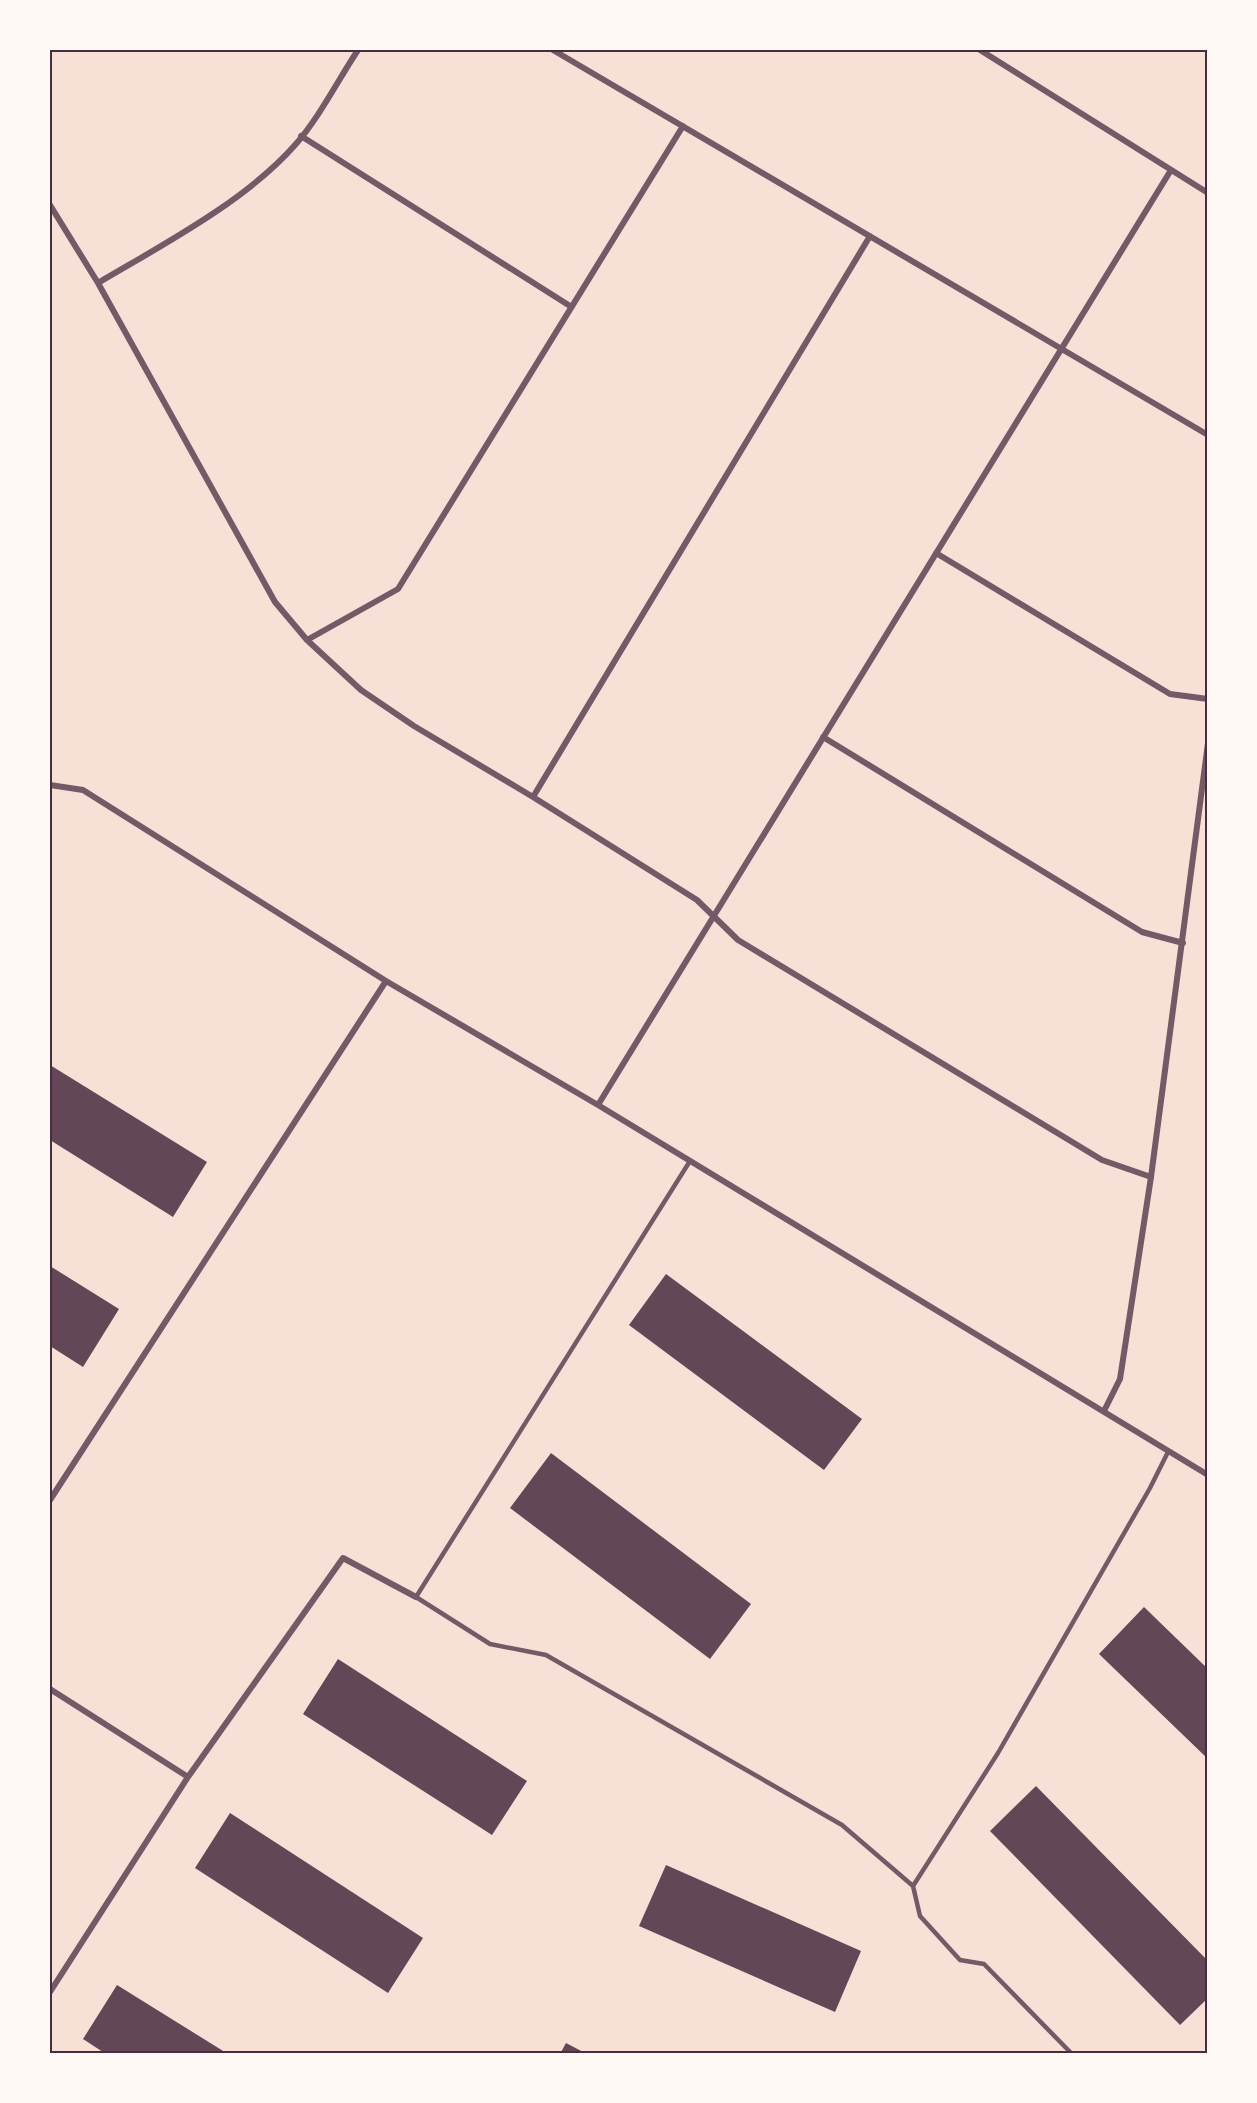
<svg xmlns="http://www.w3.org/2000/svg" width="1257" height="2103" viewBox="0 0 1257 2103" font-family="'Crimson Pro',serif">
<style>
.building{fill:#644757}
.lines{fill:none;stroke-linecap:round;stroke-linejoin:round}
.service{stroke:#755966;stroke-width:4.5}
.minor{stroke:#755966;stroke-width:6}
.neatline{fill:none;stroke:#4a2c40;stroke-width:2}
</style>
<rect width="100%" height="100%" fill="#f7e1d7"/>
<!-- building -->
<path class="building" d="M50 1065 207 1162 173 1217 50 1140Z
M50 1266 119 1309 83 1367 50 1346Z
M666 1274 862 1419 824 1470 629 1325Z
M551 1453 751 1604 710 1659 510 1508Z
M1144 1607 1208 1669V1759L1099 1654Z
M338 1659 527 1781 492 1835 303 1714Z
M1036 1786 1208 1961V1998L1180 2025 990 1831Z
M230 1813 423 1938 388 1993 195 1868Z
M666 1865 861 1951 835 2012 639 1926Z
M117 1985 228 2054H106L83 2039Z
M566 2043 587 2054H560Z"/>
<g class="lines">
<!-- service -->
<path class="service" d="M690 1161 416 1597 490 1644 546 1655 842 1825 913 1886 920 1916 960 1960 984 1964 1072 2054
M913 1886 998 1753 1150 1488 1168 1452"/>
<!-- minor -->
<path class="minor" d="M553 50 1208 435
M980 50 1208 193
M301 136 570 306
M50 205 98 283 275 602 307 640 361 690 414 726 533 797 697 900 738 940 1102 1160 1151 1177
M98 283C162 245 246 201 295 145 319 118 338 80 358 50
M936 553 1170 694 1208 699
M307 640 398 589 683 126
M823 737 1142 932 1183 943
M50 785 83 790 386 981 598 1105 1208 1475
M533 797 870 236
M598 1105 1171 170
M1104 1411 1120 1379 1151 1177 1208 743
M50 1500 386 981
M50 1689 188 1777
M50 1992 188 1777 343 1558 416 1597"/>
</g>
<!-- border -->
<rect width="1257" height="2103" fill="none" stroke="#fffaf5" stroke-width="102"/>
<rect x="51" y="51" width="1155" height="2001" class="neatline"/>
</svg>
